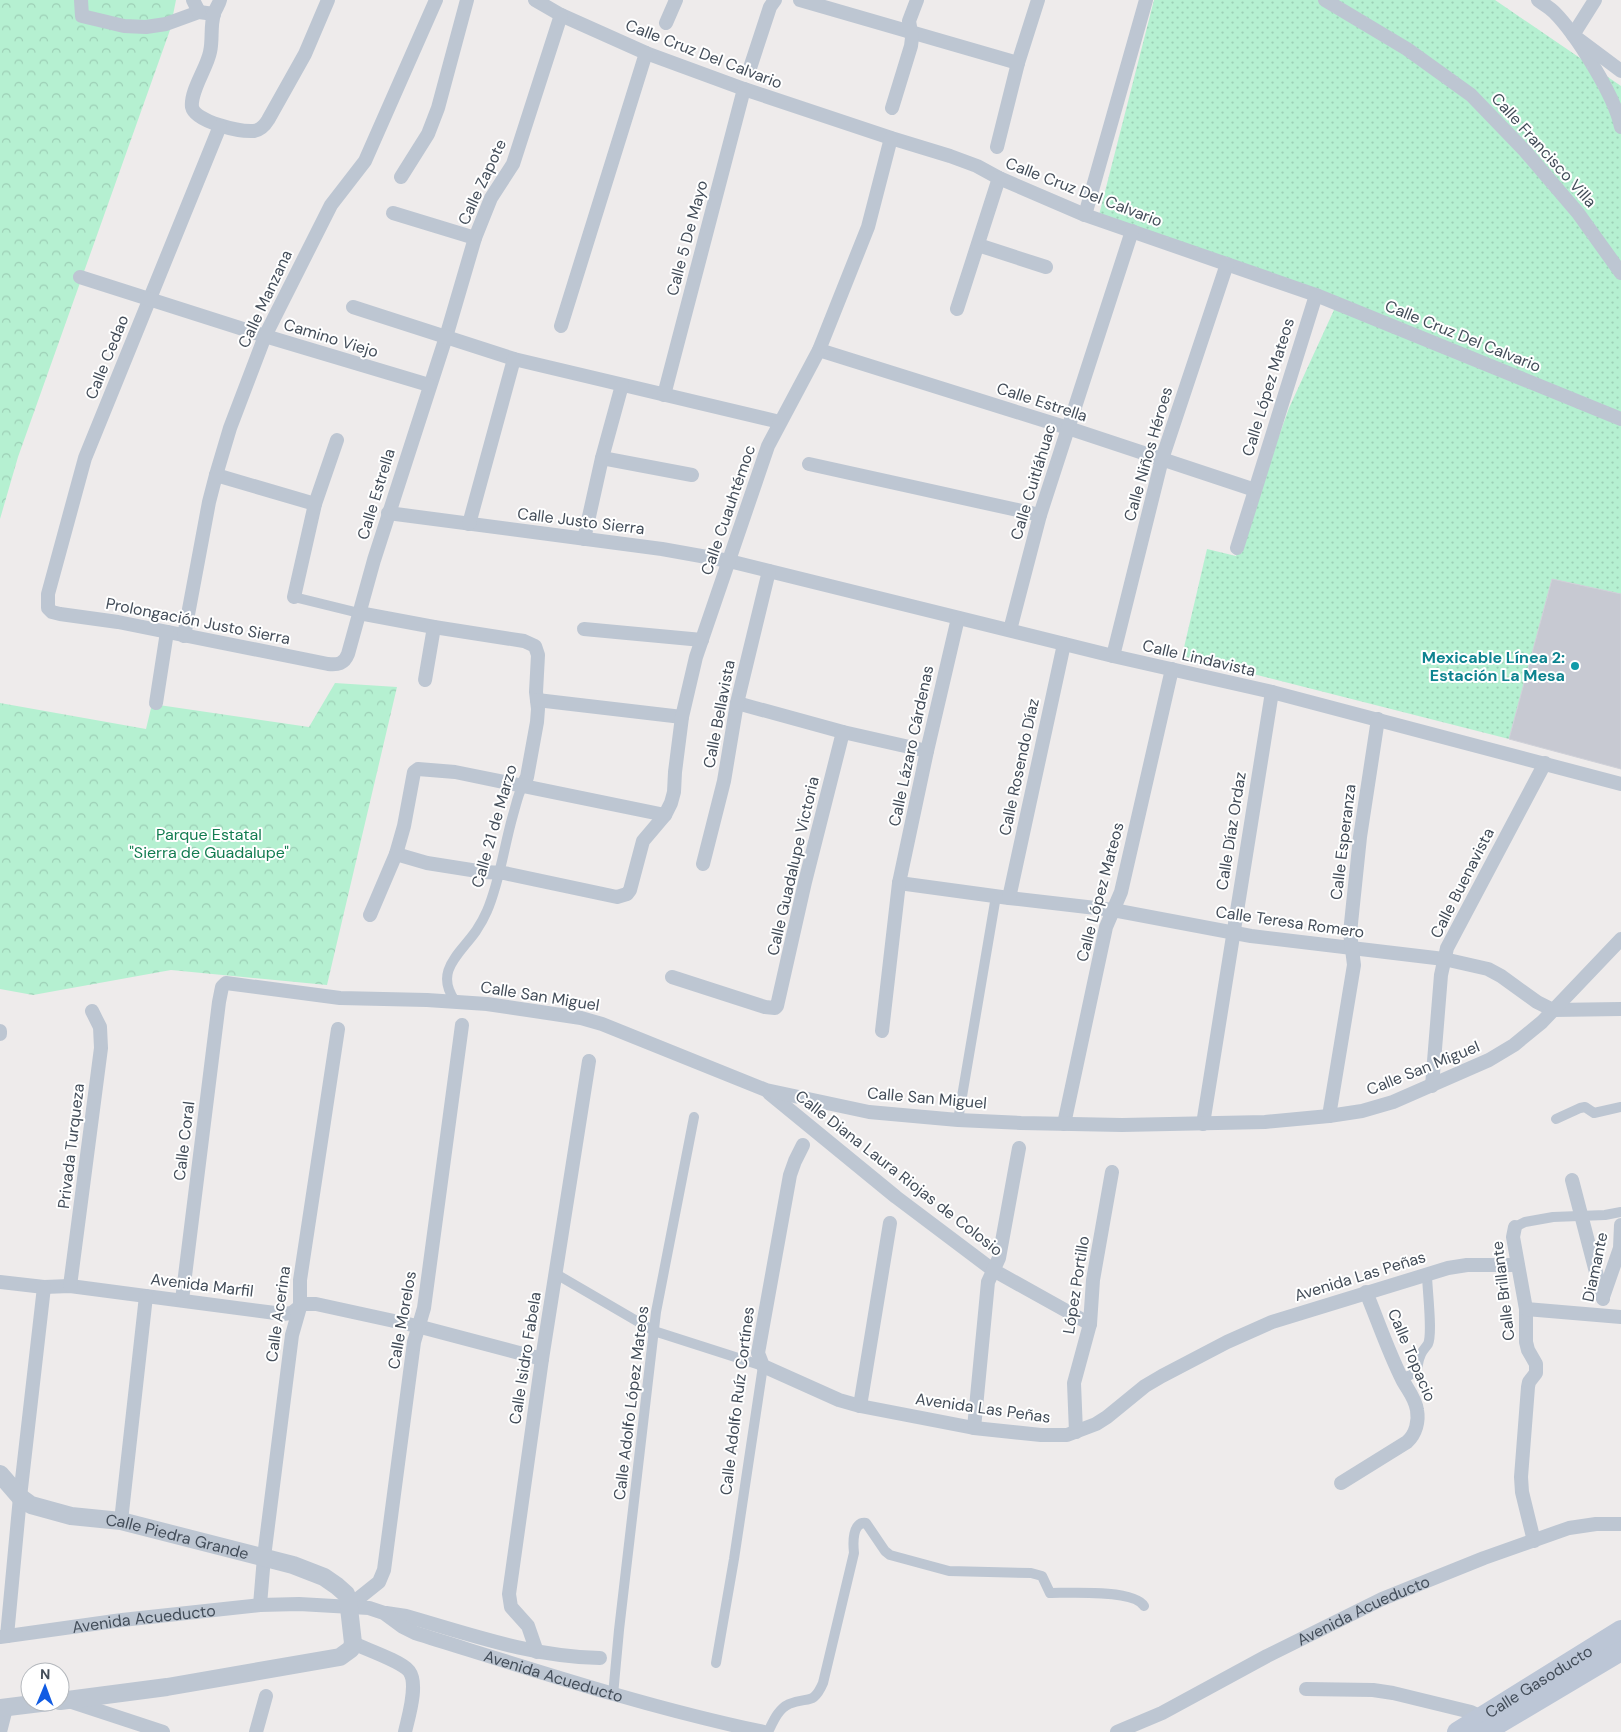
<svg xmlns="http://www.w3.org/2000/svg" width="1621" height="1732" viewBox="0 0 1621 1732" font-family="'DM Sans',sans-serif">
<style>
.grass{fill:url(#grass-dots)}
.park{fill:url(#park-crowns)}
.building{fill:#c7c9d2;stroke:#cfd0d8}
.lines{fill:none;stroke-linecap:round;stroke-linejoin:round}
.pedestrian{stroke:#bdc6d2;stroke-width:10}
.minor{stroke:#bdc6d2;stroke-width:14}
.tertiary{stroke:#bdc6d2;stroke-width:18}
.secondary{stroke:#bcc6d6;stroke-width:20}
.culture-dot{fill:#0f9aa8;stroke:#fff;stroke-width:2}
.labels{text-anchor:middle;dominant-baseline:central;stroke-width:4;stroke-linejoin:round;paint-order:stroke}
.street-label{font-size:16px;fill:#434d59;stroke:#fff}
.culture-label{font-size:16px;font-weight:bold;fill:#0d838f;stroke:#fff;text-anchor:end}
.park-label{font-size:16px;fill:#127c50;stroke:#fff}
</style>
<defs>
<pattern id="grass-dots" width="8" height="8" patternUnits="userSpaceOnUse" patternTransform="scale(1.25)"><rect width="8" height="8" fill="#b5f0d1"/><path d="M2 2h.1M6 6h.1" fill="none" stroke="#9dcfb6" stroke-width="1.8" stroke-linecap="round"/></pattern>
<pattern id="park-crowns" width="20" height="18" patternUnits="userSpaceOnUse" patternTransform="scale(1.25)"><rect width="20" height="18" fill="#b5f0d1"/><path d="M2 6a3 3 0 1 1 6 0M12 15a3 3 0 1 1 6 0" fill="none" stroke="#9dcfb6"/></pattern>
</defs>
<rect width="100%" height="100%" fill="#eeebeb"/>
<!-- grass -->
<path class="grass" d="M1154 0H1495L1621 86V594L1552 579 1509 739 1182 656 1207 549 1236 556 1289 408 1339 299 1099 215Z"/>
<!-- park -->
<path class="park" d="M0 0H176L170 30 18 457 0 519Z
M335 683 397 687 327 985 171 970 33 995 0 989V703L146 729 152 704 309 727Z"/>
<!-- building -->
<path class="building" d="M1552 579 1621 594V769L1509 739Z"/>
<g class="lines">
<!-- pedestrian -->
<path class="pedestrian" d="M294 597 359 613
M455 1001C434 971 459 955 476 931 480 925 484 918 487 911 500 881 504 846 513 815 516 805 518 794 523 785
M1556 1119 1580 1108 1585 1107 1594 1113 1621 1107
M958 1120 996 896
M1515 1227 1525 1222 1553 1217 1605 1215 1621 1212
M556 1274 654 1331 763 1366 734 1559 716 1663
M1402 1379C1425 1368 1413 1372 1421 1354 1423 1350 1426 1347 1428 1344 1433 1333 1427 1289 1427 1274
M613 1695 619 1630 656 1312 694 1117
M768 1732C773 1722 778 1709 789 1704 808 1696 813 1706 823 1683L854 1553C853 1544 852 1521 866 1523L885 1551 890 1555 949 1571 1031 1573 1042 1576 1050 1593C1069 1593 1134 1589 1144 1606"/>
<!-- minor -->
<g class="minor">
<path d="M81 0 82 16 124 26 146 27 166 24 199 12 214 14"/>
<path d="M193 0 199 12"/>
<path d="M220 0C219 5 215 9 214 14 210 26 213 40 210 52 207 68 190 91 192 107 195 122 240 132 254 131 261 130 265 125 268 120L305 54 328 0"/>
<path d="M535 0 561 15 646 53 744 89 891 138 950 156 977 166 999 178 1085 215 1316 295 1621 419"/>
<path d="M800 0 1018 63"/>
<path d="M1325 0 1407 49 1471 95 1525 151 1578 213 1621 273"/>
<path d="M1538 0C1543 4 1549 7 1554 12 1576 34 1615 96 1621 127"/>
<path d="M1595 0 1573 35 1621 71"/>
<path d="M666 23 676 0"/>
<path d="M750 68 770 7 775 0"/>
<path d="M892 108 911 46 912 38 909 21 917 0"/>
<path d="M220 126 85 458 48 594V608L52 612 60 614 118 622 328 664C338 665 344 664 348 654L374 560 446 337 475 238 491 198 513 164 561 15"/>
<path d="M997 147 1018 63 1038 0"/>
<path d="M401 177 428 134 438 108 467 0"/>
<path d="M393 213 475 238"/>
<path d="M1085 215 1146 0"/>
<path d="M978 245 1046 267"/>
<path d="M80 277 265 336 429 385"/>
<path d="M353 307 514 359 780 422"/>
<path d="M957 309 999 178"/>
<path d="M561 326 646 53"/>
<path d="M819 350 1068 428 1255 490"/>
<path d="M664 395 744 89"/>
<path d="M602 458 692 475"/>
<path d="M809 464 1040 515"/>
<path d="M216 475 315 504"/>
<path d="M388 513 662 549 729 561 1113 656 1272 692 1621 784"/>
<path d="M469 524 514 359"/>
<path d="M584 539 602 458 622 385"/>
<path d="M1237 548 1316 295"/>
<path d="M294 597 315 504 337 440"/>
<path d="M359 613 434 627 524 641 535 646 538 655 536 692 538 709 537 722 527 777 523 785"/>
<path d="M584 629 702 640"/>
<path d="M1010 630 1040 515 1132 231"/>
<path d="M184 636 209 502 216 475 230 428 265 336 331 205 365 161 436 0"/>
<path d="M1113 656 1162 459 1227 264"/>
<path d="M425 680 434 627"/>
<path d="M537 700 682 717"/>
<path d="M156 703 167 632"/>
<path d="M737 703 843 732 927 751"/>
<path d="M396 854 427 863 484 872 504 873 617 897 627 894 630 890 643 841 665 815 671 803 674 792 675 772 682 717 696 657 768 446 819 350 868 227 891 138"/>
<path d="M703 864 724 781 737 703 769 571"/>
<path d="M899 883 1009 898 1113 910 1251 936 1444 959 1488 969 1501 976 1537 1002 1553 1010 1621 1009"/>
<path d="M1009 898 1064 644"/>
<path d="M370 915 396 854 404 826 414 772 418 769 455 772 665 815"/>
<path d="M672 977 765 1007 775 1008 777 1006 805 882 843 732"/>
<path d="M882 1031 899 883 927 751 958 618"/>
<path d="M0 1034V1031"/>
<path d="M1432 1086 1441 975 1447 948 1545 763"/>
<path d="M769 1093 896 1197 993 1270 1090 1324"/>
<path d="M1329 1116 1354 965 1350 933 1360 837 1378 719"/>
<path d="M1064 1124 1106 927 1121 892 1172 669"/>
<path d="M1203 1124 1272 692"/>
<path d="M803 1145 795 1161 790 1175 758 1353 763 1366 839 1400 860 1406 974 1428 1041 1435H1067L1096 1424 1107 1417 1145 1386 1162 1376 1227 1342 1272 1322 1448 1268 1467 1265H1517"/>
<path d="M1572 1180 1603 1299"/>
<path d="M1515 1227 1513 1237 1526 1309V1342L1528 1350 1536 1364V1373L1529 1382 1528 1387 1521 1477 1522 1492 1534 1541"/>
<path d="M0 1282 44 1287 70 1286 283 1314 292 1313 303 1304H316L417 1326 542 1359"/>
<path d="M70 1286 101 1048 100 1027 92 1011"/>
<path d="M1603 1297 1620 1248 1621 1225"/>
<path d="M182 1300 219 1002 222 987 226 983 340 998 427 1000 487 1004 581 1018 602 1024 766 1090 869 1112 958 1120 1021 1123 1122 1125 1265 1122 1329 1116 1362 1111 1393 1102 1489 1060 1514 1045 1542 1022 1621 939"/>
<path d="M1526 1309 1621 1317"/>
<path d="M860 1406 890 1223"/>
<path d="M974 1428 988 1282 999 1258 1019 1148"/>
<path d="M1076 1432 1074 1383 1090 1324 1093 1280 1112 1172"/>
<path d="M1341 1483 1407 1442C1416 1434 1419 1421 1417 1410 1415 1397 1407 1389 1402 1379 1388 1351 1378 1321 1366 1292"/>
<path d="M121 1521 146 1296"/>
<path d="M260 1605 264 1557 292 1335 300 1307V1280L338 1029"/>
<path d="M349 1606 379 1582 384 1570 414 1342 424 1308 462 1025"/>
<path d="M386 1613 406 1616C469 1634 533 1657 600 1658"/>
<path d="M7 1636 20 1497 44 1287"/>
<path id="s1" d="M0 1637 122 1620 260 1605 299 1604 369 1608 384 1613 403 1627 415 1633C531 1669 645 1707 764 1732"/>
<path d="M353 1643C365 1649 401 1661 409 1671 419 1684 408 1718 405 1732"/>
<path d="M537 1652 528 1626 511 1607 509 1594 542 1359 589 1061"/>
<path d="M1306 1689 1373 1690 1393 1693 1471 1712 1486 1719"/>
<path d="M69 1701 163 1732"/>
<path d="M0 1732 6 1708"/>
<path d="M256 1732 266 1696"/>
<path id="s2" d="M1117 1732 1162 1713 1267 1656 1382 1599 1484 1558 1569 1528 1596 1524H1621"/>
</g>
<!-- tertiary -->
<g class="tertiary">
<path id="s3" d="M0 1474 20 1497 31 1505 71 1516 121 1521 293 1565 324 1577 337 1586 346 1594 348 1599 353 1643 351 1649 340 1657 167 1687 60 1701"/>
<path d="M0 1708 49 1702"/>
</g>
<!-- secondary -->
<g class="secondary">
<path id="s4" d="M1457 1732 1621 1630"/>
<path d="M1485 1732 1621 1651"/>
</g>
</g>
<!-- markers -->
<circle class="culture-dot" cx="1575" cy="666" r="5"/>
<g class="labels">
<!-- street labels -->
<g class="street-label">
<text transform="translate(704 54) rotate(21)">Calle Cruz Del Calvario</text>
<text transform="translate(1544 150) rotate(48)">Calle Francisco Villa</text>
<text transform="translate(482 182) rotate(-65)">Calle Zapote</text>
<text transform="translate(1084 192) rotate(21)">Calle Cruz Del Calvario</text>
<text transform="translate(687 238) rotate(-75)">Calle 5 De Mayo</text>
<text transform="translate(265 299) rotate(-65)">Calle Manzana</text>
<text transform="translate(1463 336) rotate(22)">Calle Cruz Del Calvario</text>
<text transform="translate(331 338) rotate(17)">Camino Viejo</text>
<text transform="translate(107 357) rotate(-68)">Calle Cedao</text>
<text transform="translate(1268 387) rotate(-73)">Calle López Mateos</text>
<text transform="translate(1042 402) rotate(18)">Calle Estrella</text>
<text transform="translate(1148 454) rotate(-74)">Calle Niños Héroes</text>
<text transform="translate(1033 482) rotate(-73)">Calle Cuitláhuac</text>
<text transform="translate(376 494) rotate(-73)">Calle Estrella</text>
<text transform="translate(728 510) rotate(-71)">Calle Cuauhtémoc</text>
<text transform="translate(581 521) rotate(7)">Calle Justo Sierra</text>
<text transform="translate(198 621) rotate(11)">Prolongación Justo Sierra</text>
<text transform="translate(1199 658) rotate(13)">Calle Lindavista</text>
<text transform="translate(719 714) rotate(-79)">Calle Bellavista</text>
<text transform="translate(911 746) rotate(-78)">Calle Lázaro Cárdenas</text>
<text transform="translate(1019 767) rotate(-78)">Calle Rosendo Díaz</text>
<text transform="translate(494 826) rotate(-74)">Calle 21 de Marzo</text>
<text transform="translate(1231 831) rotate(-81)">Calle Díaz Ordaz</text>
<text transform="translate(1343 842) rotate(-83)">Calle Esperanza</text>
<text transform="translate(793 866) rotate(-77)">Calle Guadalupe Victoria</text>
<text transform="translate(1462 883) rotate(-63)">Calle Buenavista</text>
<text transform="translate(1100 892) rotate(-75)">Calle López Mateos</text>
<text transform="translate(1290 922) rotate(8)">Calle Teresa Romero</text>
<text transform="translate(540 996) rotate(9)">Calle San Miguel</text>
<text transform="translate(1423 1068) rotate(-22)">Calle San Miguel</text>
<text transform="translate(927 1098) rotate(5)">Calle San Miguel</text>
<text transform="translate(184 1141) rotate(-83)">Calle Coral</text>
<text transform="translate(71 1146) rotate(-83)">Privada Turqueza</text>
<text transform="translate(899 1173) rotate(38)">Calle Diana Laura Riojas de Colosio</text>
<text transform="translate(1595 1267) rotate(-78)">Diamante</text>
<text transform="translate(1360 1276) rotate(-17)">Avenida Las Peñas</text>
<text transform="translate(202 1285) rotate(7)">Avenida Marfil</text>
<text transform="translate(1076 1285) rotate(-81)">López Portillo</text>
<text transform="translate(1503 1291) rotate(-97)">Calle Brillante</text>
<text transform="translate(278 1314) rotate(-82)">Calle Acerina</text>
<text transform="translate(402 1320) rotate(-80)">Calle Morelos</text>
<text transform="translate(1412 1355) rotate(67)">Calle Topacio</text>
<text transform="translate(525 1358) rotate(-81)">Calle Isidro Fabela</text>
<text transform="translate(737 1401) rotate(-83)">Calle Adolfo Ruíz Cortínes</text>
<text transform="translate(631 1403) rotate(-83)">Calle Adolfo López Mateos</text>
<text transform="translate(983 1408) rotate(8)">Avenida Las Peñas</text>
<text stroke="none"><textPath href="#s3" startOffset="194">Calle Piedra Grande</textPath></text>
<text stroke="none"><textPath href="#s2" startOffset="275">Avenida Acueducto</textPath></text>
<text stroke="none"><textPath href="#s1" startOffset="145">Avenida Acueducto</textPath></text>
<text stroke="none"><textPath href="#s1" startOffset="569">Avenida Acueducto</textPath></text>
<text stroke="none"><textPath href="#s4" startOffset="96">Calle Gasoducto</textPath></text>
</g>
<!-- culture labels -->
<g class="culture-label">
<text x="1565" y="657">Mexicable Línea 2:<tspan x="1565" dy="18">Estación La Mesa</tspan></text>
</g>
<!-- park labels -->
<g class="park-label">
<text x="209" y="834">Parque Estatal<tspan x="209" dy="18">"Sierra de Guadalupe"</tspan></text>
</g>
</g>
<!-- north arrow -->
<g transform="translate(45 1687) rotate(1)"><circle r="24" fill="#ffffff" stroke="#b4b8bd"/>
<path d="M0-4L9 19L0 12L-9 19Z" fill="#105be3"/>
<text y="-8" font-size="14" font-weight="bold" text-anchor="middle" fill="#434d59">N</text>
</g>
</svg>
